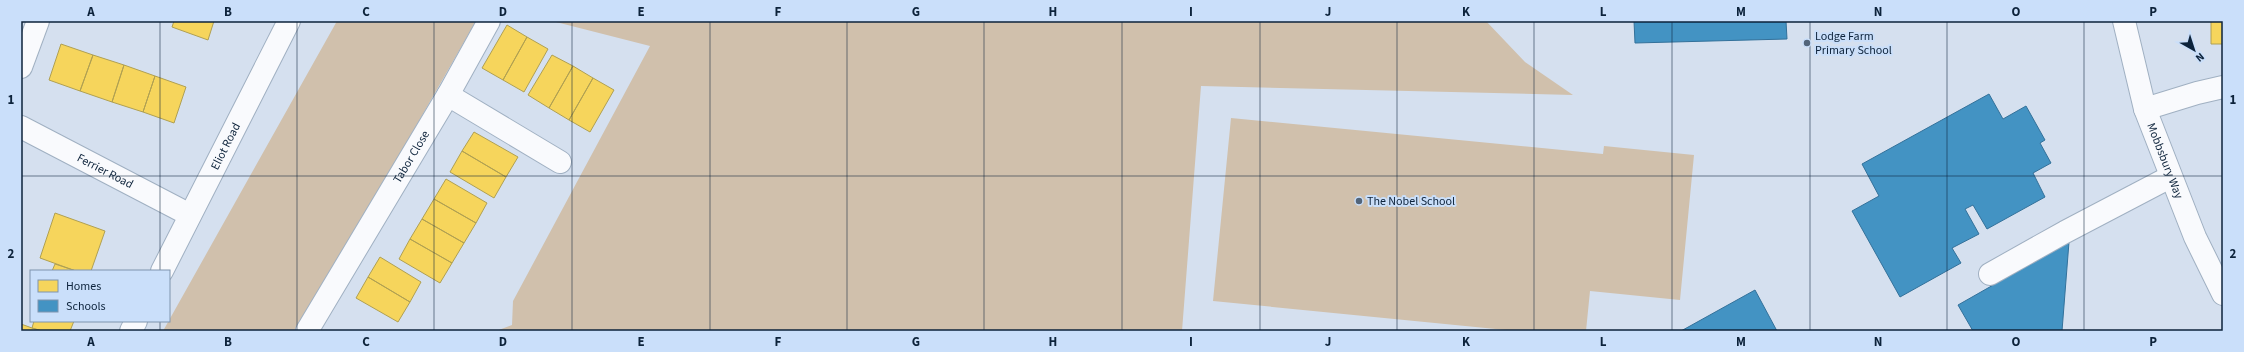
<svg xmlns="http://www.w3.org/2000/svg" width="2244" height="352" viewBox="0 0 2244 352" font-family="'Source Sans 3',sans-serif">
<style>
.green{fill:#d0c0ac}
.homes{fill:#f6d55c;stroke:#b0a052}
.schools{fill:#4393c3;stroke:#33719a}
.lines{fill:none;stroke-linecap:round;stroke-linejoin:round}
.minor-casing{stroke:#a0b0c2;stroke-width:24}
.minor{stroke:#f9fafd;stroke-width:22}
.grid{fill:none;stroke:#0d233b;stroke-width:1;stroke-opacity:0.55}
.poi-dot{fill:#53657a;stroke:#cadffa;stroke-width:1.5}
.labels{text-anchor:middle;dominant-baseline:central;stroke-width:4;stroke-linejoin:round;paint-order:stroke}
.poi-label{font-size:12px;fill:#0d233b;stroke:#cadffa;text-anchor:start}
.street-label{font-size:12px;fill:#0d233b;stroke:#cadffa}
.neatline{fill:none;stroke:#0d233b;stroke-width:1.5}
.grid-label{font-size:13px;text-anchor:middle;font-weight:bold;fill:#0d233b}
</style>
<rect width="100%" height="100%" fill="#d5e0ef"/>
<!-- green -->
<path class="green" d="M337 21H476L299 331H163Z
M552 21H1486L1525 62 1573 95 1201 86 1182 331H496L512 325 513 301 650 46Z
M1231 118 1603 154 1604 146 1694 155 1680 300 1590 291 1586 331H1516L1213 301Z"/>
<!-- homes -->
<path class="homes" d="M174 21H214L208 40 172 27Z
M2211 21H2223V44H2211Z
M507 25 527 37 503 80 482 68Z
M527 37 548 49 524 92 503 80Z
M61 44 93 55 80 91 49 80Z
M93 55 124 65 112 102 80 91Z
M552 55 573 66 549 108 528 95Z
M124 65 155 76 143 112 112 102Z
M573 66 593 78 569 120 549 108Z
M155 76 186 87 174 123 143 112Z
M593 78 614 90 590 132 569 120Z
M474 132 518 157 506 177 462 151Z
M462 151 506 177 494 198 450 172Z
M446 179 487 203 476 223 434 199Z
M434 199 476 223 464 243 422 219Z
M55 213 105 231 91 271H76L40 258Z
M422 219 464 243 452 263 410 239Z
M410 239 452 263 440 283 399 259Z
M380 257 421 282 410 302 368 277Z
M55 264 76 271H52Z
M368 277 410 302 398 322 356 298Z
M34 321H74L70 331H42L32 328Z
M21 324 32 328 42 331H21Z"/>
<!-- schools -->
<path class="schools" d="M1634 21H1786L1787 39 1635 43Z
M1989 94 2003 119 2026 106 2045 140 2040 143 2051 163 2033 173 2045 197 1987 229 1973 205 1965 209 1979 234 1952 248 1961 263 1900 297 1852 211 1879 196 1862 164Z
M2069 242 2062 331H1973L1958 305Z
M1755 290 1777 331H1681Z"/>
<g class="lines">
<defs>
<g id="minor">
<path id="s1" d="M2124 21 2145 109 2195 237 2223 294"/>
<path d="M21 67 38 21"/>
<path d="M448 95 489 21"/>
<path d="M2145 109 2197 93 2223 87"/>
<path id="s2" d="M21 127 190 215"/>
<path id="s3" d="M162 271 289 21"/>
<path d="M1990 274 2065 232 2170 177"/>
<path d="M131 331 136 321"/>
<path id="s4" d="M307 331 448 95 560 162"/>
</g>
</defs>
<!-- minor casing -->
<use href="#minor" class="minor-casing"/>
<!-- minor -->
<use href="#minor" class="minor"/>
</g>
<!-- grid -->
<path class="grid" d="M160 21V271M297 21V331M434 21V331M572 21V331M710 21V331M847 21V331M984 21V331M1122 21V331M1260 21V331M1397 21V331M1534 21V331M1672 21V331M1810 21V331M1947 21V331M2084 21V331M21 176H2223M160 321V331"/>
<!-- markers -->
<g class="poi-dot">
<circle cx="1807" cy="43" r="4"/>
<circle cx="1359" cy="201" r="4"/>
</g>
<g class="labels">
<!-- poi labels -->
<g class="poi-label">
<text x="1815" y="36">Lodge Farm<tspan x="1815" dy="14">Primary School</tspan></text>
<text x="1367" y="201">The Nobel School</text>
</g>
<!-- street labels -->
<g class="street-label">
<text stroke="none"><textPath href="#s3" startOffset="140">Eliot Road</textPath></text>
<text stroke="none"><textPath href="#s4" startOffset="203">Tabor Close</textPath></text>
<text stroke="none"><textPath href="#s1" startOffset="146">Mobbsbury Way</textPath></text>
<text stroke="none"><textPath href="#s2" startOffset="95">Ferrier Road</textPath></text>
</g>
</g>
<!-- border -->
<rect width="2244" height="352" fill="none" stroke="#cadffa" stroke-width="44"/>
<!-- legend -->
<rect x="30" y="270" width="140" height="52" fill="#cadffa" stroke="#7e94ae"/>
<rect x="38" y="280" width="20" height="12" fill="#f6d55c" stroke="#7e94ae"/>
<text x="66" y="290" font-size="12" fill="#0d233b">Homes</text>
<rect x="38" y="300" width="20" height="12" fill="#4393c3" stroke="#7e94ae"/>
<text x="66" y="310" font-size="12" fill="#0d233b">Schools</text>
<!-- north arrow -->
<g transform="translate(2194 50) rotate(141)" stroke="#cadffa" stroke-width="3" paint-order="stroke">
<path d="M0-3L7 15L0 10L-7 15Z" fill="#0d233b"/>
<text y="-6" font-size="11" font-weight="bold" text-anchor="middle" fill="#0d233b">N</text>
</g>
<rect x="22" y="22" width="2200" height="308" class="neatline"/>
<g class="grid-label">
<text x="91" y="16">A</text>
<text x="228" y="16">B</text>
<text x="366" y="16">C</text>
<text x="503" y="16">D</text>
<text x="641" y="16">E</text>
<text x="778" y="16">F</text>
<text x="916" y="16">G</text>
<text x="1053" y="16">H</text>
<text x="1191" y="16">I</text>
<text x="1328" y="16">J</text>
<text x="1466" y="16">K</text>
<text x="1603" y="16">L</text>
<text x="1741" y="16">M</text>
<text x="1878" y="16">N</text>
<text x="2016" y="16">O</text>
<text x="2153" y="16">P</text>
<text x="11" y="104">1</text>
<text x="2233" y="104">1</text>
<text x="11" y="258">2</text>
<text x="2233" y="258">2</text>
<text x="91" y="346">A</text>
<text x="228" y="346">B</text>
<text x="366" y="346">C</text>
<text x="503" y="346">D</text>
<text x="641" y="346">E</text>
<text x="778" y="346">F</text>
<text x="916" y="346">G</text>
<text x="1053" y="346">H</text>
<text x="1191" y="346">I</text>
<text x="1328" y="346">J</text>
<text x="1466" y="346">K</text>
<text x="1603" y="346">L</text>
<text x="1741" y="346">M</text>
<text x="1878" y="346">N</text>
<text x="2016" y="346">O</text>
<text x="2153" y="346">P</text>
</g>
</svg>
